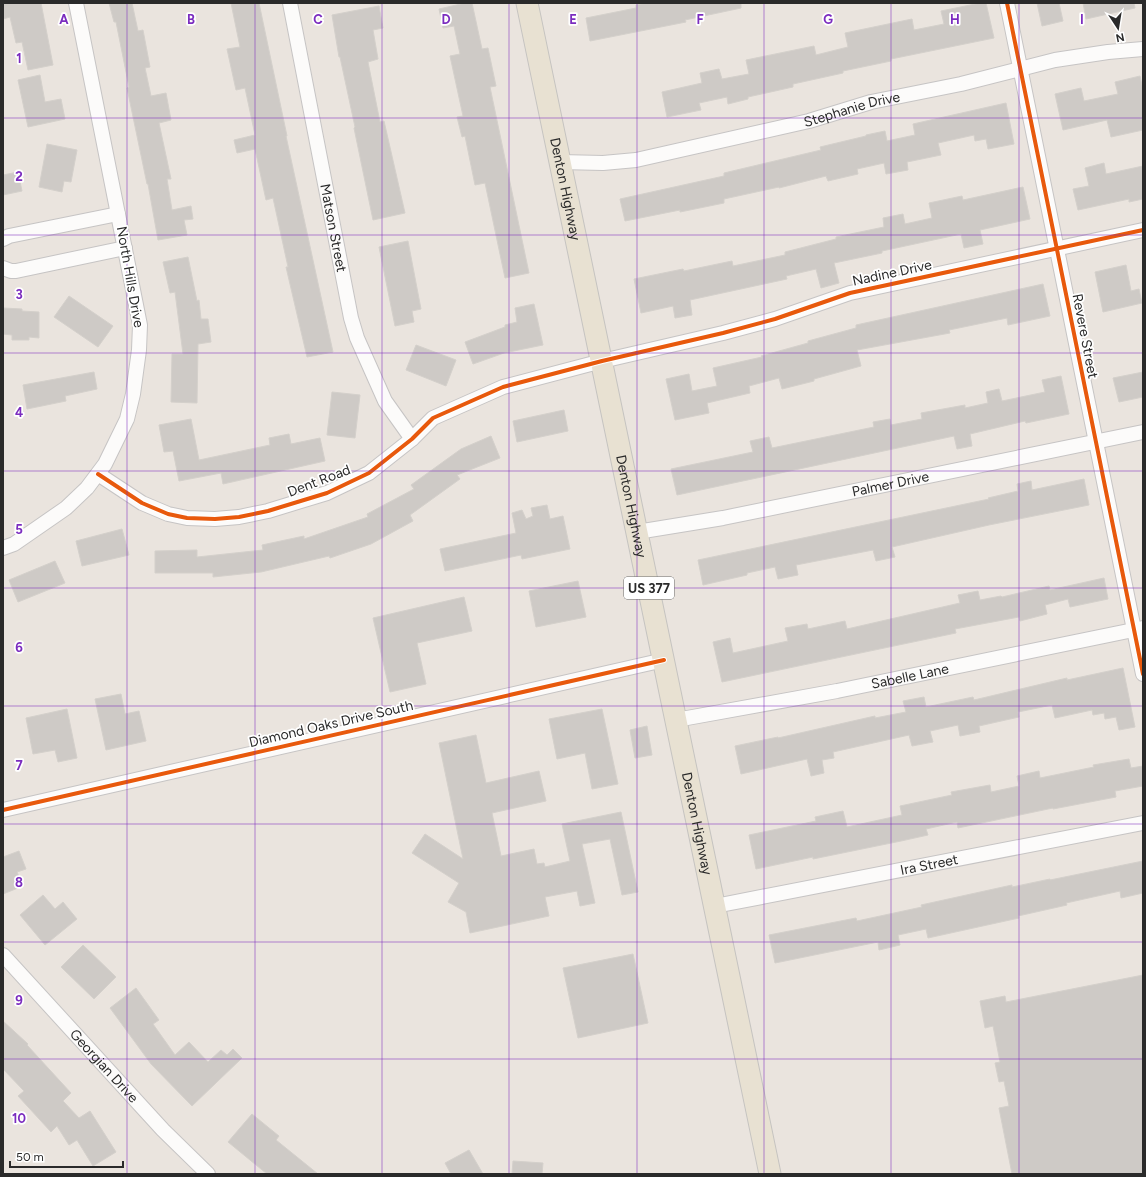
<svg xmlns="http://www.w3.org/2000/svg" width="1146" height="1177" viewBox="0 0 1146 1177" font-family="Figtree,sans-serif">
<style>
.building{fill:#cecac6;stroke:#d4d0cb}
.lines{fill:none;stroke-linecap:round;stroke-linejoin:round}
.street-casing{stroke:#c6c4c4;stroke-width:16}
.primary-casing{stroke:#c5c3c0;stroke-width:23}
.street{stroke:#fcfbfa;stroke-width:14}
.primary{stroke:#e8e1d2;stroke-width:21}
.cycleway-casing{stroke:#fff;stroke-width:6}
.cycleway{stroke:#e8590c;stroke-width:4}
.grid{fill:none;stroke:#7b2cbf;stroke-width:1;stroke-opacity:0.55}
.labels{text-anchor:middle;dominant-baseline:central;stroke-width:3.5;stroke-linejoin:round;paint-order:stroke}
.shield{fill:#fff;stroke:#6a6a6a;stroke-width:1}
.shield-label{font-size:13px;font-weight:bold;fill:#2a2a2a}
.street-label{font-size:14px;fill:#2a2a2a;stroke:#fff}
.grid-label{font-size:13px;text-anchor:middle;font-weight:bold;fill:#7b2cbf;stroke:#fff;stroke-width:3.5;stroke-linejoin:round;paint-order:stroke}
</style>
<rect width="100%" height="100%" fill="#eae4de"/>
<!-- building -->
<path class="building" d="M3 3H41L53 65 28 70 22 42 16 43 10 17 3 19Z
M109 3H132L138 31 143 30 150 67 145 68 151 96 166 93 171 120 159 123 171 179H167L172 210 191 206 193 219 184 220 187 235 158 240 148 184H147L127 88 129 87 116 22H114Z
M231 3H259L287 136H286L333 352 307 357 286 267H288L273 198 266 200 255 149 237 153 234 140 255 135 245 88 236 90 227 49 240 47Z
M465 3H472L482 49 488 48 496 86 490 87 529 273 505 278 485 183 475 185 465 136 462 137 457 117 463 116 450 56 460 54 454 26 443 28 439 9Z
M646 3H741V8L685 20 686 22 590 41 586 18 636 8V5Z
M980 3H986L994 38 891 59V61L843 71V73L793 84V87L748 97V99L728 104 727 97 699 103 701 110 667 117 662 92 702 83 700 73 719 69 722 79 749 74 746 60 814 46 816 55 848 47 845 33 912 19 914 30 944 24 941 11Z
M1037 3H1059L1063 21 1042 26Z
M1083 3H1134L1135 8 1086 19Z
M379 6 383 28 373 30 378 59 368 62 380 122 384 121 405 213 373 220 354 128 355 127 340 57H339L332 15Z
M40 75 45 102 61 99 65 119 28 127 18 80Z
M1140 76 1143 90V130L1111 137 1107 120 1063 130 1055 94 1081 88 1084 101 1118 94 1115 82Z
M1006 103 1014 144 988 149 986 139 975 141 974 135 938 143 941 155 907 162 908 170 886 174 884 163 857 169 858 174 828 181 826 176 779 188V187L724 199V203L680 212V210L625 221 620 199 724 176V173L821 150 820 147 866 136V135L885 131 887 141 915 135 913 124Z
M47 144 77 150 71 182 64 181 62 192 39 187Z
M1104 163 1106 174 1143 166V199L1129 202V199L1078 210 1073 189 1089 186 1085 168Z
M18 172 22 191 3 195V175Z
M1023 187 1030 219 980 230 983 244 964 248 961 234 882 251V253L834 263 839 283 821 288 816 269 786 276 787 279 690 300 692 315 675 318 673 306 641 313 634 279 683 269 684 271 732 261 733 266 785 255V252L836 239V237L884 227 883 218 903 214 905 224 932 218 929 203 962 196 963 200Z
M408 241 421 309 412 311 414 322 395 326 379 247Z
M188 257 197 301 199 300 201 319H208L211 342 198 344 197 403 171 402 172 354H183L175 292 170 293 163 262Z
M1126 265 1131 291 1139 289 1142 303 1103 312 1095 272Z
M1043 284 1050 316 1008 325 1007 318 949 330 950 333 857 350 861 366 814 379V381L782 389 779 378 749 386 750 393 707 403 709 413 675 420 666 379 689 374 692 391 717 386 713 368 762 357 761 356 808 343V341L856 328V325Z
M69 296 113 326 98 347 54 317Z
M534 304 543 345 504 353 473 364 465 342 505 327V325L517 322 515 308Z
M3 308 22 309V311L39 312V338L29 337V340H12V335L3 334Z
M416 345 456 360 446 386 406 370Z
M94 372 97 389 65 396 66 401 27 409 23 385Z
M1143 372V397L1119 402 1113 378Z
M1061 376 1069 414 1026 423 1025 421 970 434 972 446 957 449 954 436 677 495 671 469 753 452 750 441 769 437 772 448 874 427 873 422 890 419 891 425 922 419 921 413 965 405V408L988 403 986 392 999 389 1002 401 1045 392 1042 380Z
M332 392 360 395 355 438 327 435Z
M564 410 568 431 517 442 513 421Z
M191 419 199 460 270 445 269 438 289 434 291 444 320 438 325 461 223 484 221 473 179 481 173 451 164 452 159 425Z
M491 436 500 458 457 475 460 479 410 515 413 521 371 544 330 558 329 556 261 572 213 577V573H155V551L197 550V557L263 550 262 545 304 536V539L368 517 367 514 414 489 411 485 461 449Z
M1084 479 1089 505 989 525 892 547 895 557 876 561 873 550 796 565 798 575 778 579 775 567 747 573V575L703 585 698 560 989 499 988 498 1018 491 1017 484 1031 481 1032 490Z
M547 505 550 519 563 516 570 549 522 559 521 555 445 571 440 549 516 533 512 513 522 510 526 519 533 516 531 508Z
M122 529 129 555 82 566 76 541Z
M55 561 65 583 18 602 9 580Z
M1104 578 1108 599 1070 607 1068 599 1045 605 1047 614 1020 621 1019 617 955 629 956 633 722 682 713 642 730 638 733 653 788 641 785 628 807 624 808 629 845 621 847 629 960 603 958 595 978 591 980 600 1001 596 1002 597 1049 586 1050 590Z
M578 581 586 617 536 627 529 591Z
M464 597 472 631 417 643 426 684 390 692 373 618Z
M1123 668 1135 727 1119 730 1116 717 1105 719 1104 713 1093 715 1092 710 1055 718 1052 705 1018 712 1019 717 979 726 980 732 960 736 958 725 930 731 933 742 912 746 909 735 833 752 834 758 822 760 824 773 811 776 807 759 741 774 735 746 778 737V738L875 716V718L906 712 903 701 924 697 926 707 973 697 974 700 1067 678V680Z
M121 694 125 714 139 711 146 741 106 750 95 699Z
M67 709 77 758 58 762 55 750 33 754 26 718Z
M602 709 618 784 592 789 585 753 557 759 549 719Z
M647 726 652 755 635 758 630 730Z
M476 735 486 783 539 771 546 801 492 813 501 856 534 849 537 864 544 863 545 867 570 861 562 824 621 812 638 892 622 895 610 839 582 844 595 903 580 906 577 891 545 897 549 916 470 933 466 912 448 902 459 883 412 853 425 834 463 859 439 743Z
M1129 759 1131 768 1143 766V786L1115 791 1116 797 1053 809V808L958 828 957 822 926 829 928 835 901 841 813 859V857L756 869 749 835 816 821 815 817 843 811 847 827 902 815 900 806 952 795 951 792 990 785 991 792 1019 786 1017 776 1039 771 1040 778 1094 767 1093 765Z
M19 851 26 869 17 872 23 886 3 894V857Z
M1143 861V893L1121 898 1120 891 1066 903 1067 905 1018 916 1019 918 928 938 926 929 898 935 900 945 879 950 878 942 775 963 769 935 856 918 857 921 922 907 921 905 1012 885V887L1050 879V880Z
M43 895 55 909 63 902 77 919 45 945 20 915Z
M83 945 116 977 94 999 61 967Z
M633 954 648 1023 578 1038 563 968Z
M1143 975V1174H1012L999 1108 1009 1106 1004 1081 999 1082 995 1063 1000 1062 993 1026 985 1028 980 1001 1005 996 1006 1002Z
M136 988 159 1020 153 1024 175 1055 189 1042 208 1062 221 1050 227 1055 233 1049 242 1058 192 1106 151 1064 110 1008Z
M3 1021 28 1044 27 1045 71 1093 63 1101 79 1118 90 1111 116 1152 93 1166 77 1140 69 1145 57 1126 51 1132 18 1096 24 1091 3 1069Z
M252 1114 279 1136 276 1140 318 1174H267L228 1142Z
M469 1150 483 1174H451L445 1163Z
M513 1161 543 1163 542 1174H512Z"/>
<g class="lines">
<defs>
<g id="street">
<path id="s1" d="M290 3 351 318 357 338 385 401 412 439"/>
<path d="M1007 3 1143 674"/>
<path id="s2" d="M560 162 603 163 636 160 809 121 871 102 961 84 1055 60 1108 52 1143 49"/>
<path d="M3 239 9 236 118 214"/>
<path d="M3 268 11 271H16L125 248"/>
<path d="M98 474 142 503 168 514 187 518 215 519 239 517 268 511 327 493 369 473 412 439 433 418 503 387 602 361 723 333 775 319 850 293 1143 230"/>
<path id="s3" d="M637 532 723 518 1143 432"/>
<path d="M3 548 14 544 66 508 87 488 105 464 127 419 133 394 139 350 140 325 76 3"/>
<path id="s4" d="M676 720 837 691 1143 628"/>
<path d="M3 810 664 660"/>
<path id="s5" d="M715 906 1143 823"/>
<path id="s6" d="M3 955 163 1130 208 1174"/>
</g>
<g id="primary">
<path id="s7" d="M527 3 770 1174"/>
</g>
</defs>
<!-- street casing -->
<use href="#street" class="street-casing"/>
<!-- primary casing -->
<use href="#primary" class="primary-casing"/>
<!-- street -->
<use href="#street" class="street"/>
<!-- primary -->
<use href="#primary" class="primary"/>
<defs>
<path id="cycleway" d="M1007 3 1143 674
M98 474 142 503 168 514 187 518 215 519 239 517 268 511 327 493 369 473 412 439 433 418 503 387 602 361 723 333 775 319 850 293 1143 230
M3 810 664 660"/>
</defs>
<!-- cycleway casing -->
<use href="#cycleway" class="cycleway-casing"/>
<!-- cycleway -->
<use href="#cycleway" class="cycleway"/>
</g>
<!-- grid -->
<path class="grid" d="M127 3V1174M255 3V1174M382 3V1174M509 3V1174M637 3V1174M764 3V1174M891 3V1174M1019 3V1174M3 118H1143M3 235H1143M3 353H1143M3 471H1143M3 588H1143M3 706H1143M3 824H1143M3 942H1143M3 1059H1143"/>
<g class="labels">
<!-- shield labels -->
<rect class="shield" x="624" y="577" width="50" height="22" rx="3"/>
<g class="shield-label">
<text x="649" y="588">US 377</text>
</g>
<!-- street labels -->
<g class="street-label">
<text stroke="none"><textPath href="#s2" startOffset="298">Stephanie Drive</textPath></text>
<text stroke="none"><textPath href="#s7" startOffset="190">Denton Highway</textPath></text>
<text stroke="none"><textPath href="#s1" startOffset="229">Matson Street</textPath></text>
<text transform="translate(892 273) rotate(-12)">Nadine Drive</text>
<text transform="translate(130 277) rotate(80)">North Hills Drive</text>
<text transform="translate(1085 336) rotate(79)">Revere Street</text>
<text transform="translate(319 481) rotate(-21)">Dent Road</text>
<text stroke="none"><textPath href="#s3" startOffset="258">Palmer Drive</textPath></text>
<text stroke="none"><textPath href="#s7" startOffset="514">Denton Highway</textPath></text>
<text stroke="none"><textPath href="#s4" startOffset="238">Sabelle Lane</textPath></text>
<text transform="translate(331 724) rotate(-13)">Diamond Oaks Drive South</text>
<text stroke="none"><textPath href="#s7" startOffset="838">Denton Highway</textPath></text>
<text stroke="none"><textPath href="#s5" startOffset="218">Ira Street</textPath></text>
<text stroke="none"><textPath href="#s6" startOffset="150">Georgian Drive</textPath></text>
</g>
</g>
<g class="grid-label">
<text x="64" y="24">A</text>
<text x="191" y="24">B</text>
<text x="318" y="24">C</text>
<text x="446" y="24">D</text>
<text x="573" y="24">E</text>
<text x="700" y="24">F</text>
<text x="828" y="24">G</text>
<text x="955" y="24">H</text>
<text x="1082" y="24">I</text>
<text x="19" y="63">1</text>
<text x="19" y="181">2</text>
<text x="19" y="299">3</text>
<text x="19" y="417">4</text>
<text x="19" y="534">5</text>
<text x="19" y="652">6</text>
<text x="19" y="770">7</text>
<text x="19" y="887">8</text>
<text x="19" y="1005">9</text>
<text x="19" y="1123">10</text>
</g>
<!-- border -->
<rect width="1146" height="1177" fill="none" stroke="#2a2a2a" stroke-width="8"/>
<!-- north arrow -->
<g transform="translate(1118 28) rotate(168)" stroke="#ffffff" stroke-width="3" paint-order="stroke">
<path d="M0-3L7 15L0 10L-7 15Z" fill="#2a2a2a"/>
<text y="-6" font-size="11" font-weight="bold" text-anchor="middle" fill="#2a2a2a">N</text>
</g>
<!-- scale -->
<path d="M10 1161v6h113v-6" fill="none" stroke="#2a2a2a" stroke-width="2"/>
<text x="16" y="1161" font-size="12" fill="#2a2a2a" stroke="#ffffff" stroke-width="3" paint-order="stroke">50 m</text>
</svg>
